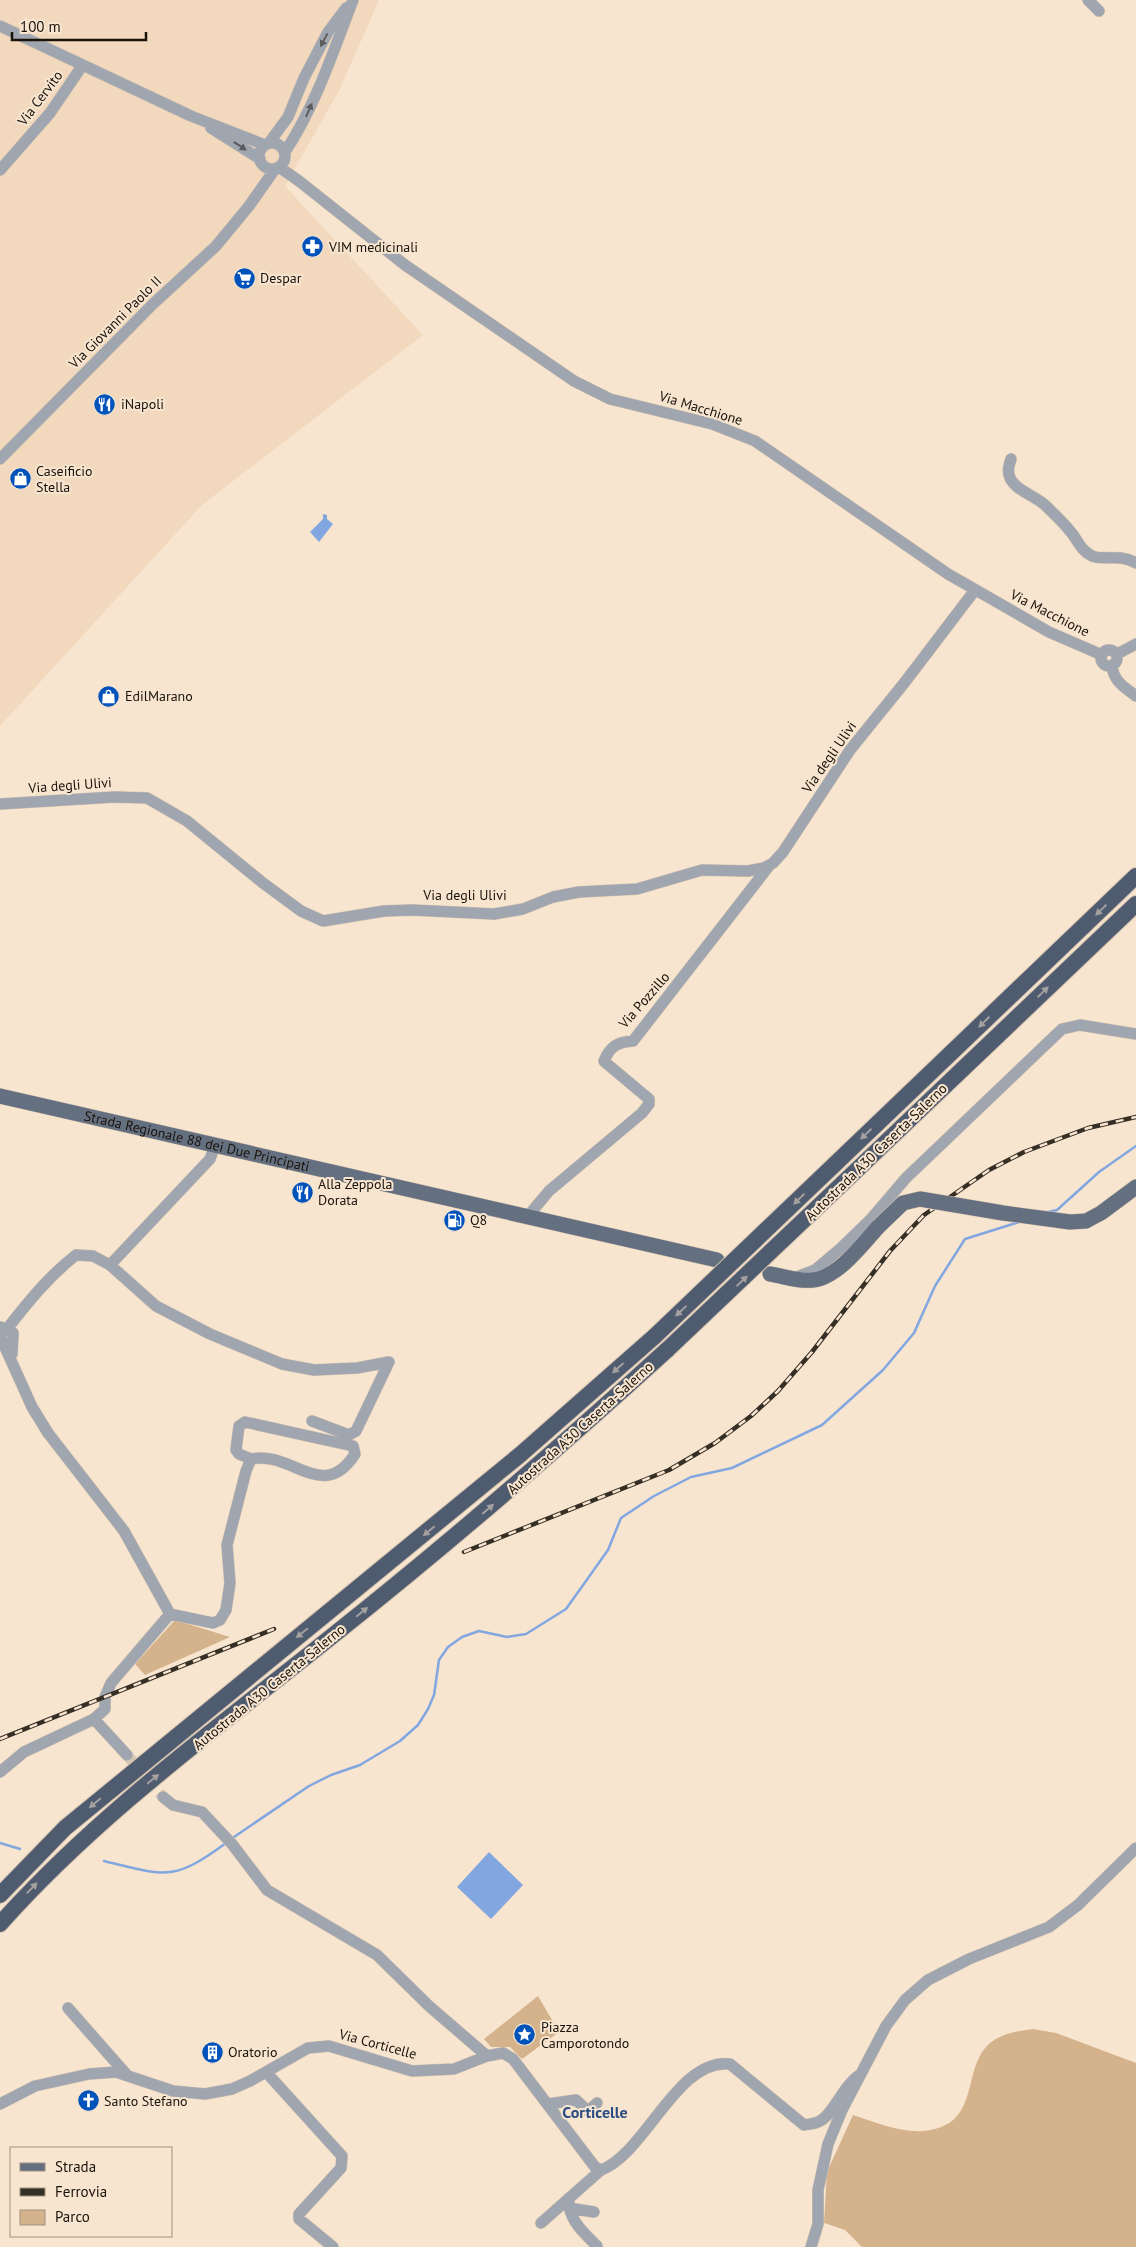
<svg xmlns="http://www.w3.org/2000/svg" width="1136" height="2247" viewBox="0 0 1136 2247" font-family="'PT Sans',sans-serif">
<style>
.built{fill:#f2d9be}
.green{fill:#d4b28b}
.water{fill:#82a7e0}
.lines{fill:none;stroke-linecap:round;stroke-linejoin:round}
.stream{stroke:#82a7e0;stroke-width:2.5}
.minor-tunnel{stroke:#d7c6b2;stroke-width:11;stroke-dasharray:11 5.5;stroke-linecap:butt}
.minor-casing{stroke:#d4c3b0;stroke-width:12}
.major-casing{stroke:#d4c3b0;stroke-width:16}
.highway-casing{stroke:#d4c3b0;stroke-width:18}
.minor{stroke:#a0a6b0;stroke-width:11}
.major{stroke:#646f80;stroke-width:15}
.highway{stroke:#4f5b6f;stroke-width:16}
.rail-casing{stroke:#362f25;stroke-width:4.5}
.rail{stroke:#f8e5d0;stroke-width:2.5;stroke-dasharray:8;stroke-linecap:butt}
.major-bridge-casing{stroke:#d4c3b0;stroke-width:16;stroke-linecap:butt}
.highway-bridge-casing{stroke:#d4c3b0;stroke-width:18;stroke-linecap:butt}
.major-bridge{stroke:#646f80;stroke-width:15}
.highway-bridge{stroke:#4f5b6f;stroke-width:16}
.oneway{fill:#5c5c5e}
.oneway2{fill:#a4a0a0}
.labels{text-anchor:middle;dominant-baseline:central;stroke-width:4;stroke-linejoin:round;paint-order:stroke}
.street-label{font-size:14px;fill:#19130b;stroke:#f8e5d0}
.poi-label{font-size:14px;fill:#19130b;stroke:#f8e5d0;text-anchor:start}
.quarter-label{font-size:16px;font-weight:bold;fill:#2a4d83;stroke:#f8e5d0}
</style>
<rect width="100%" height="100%" fill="#f8e5d0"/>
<!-- built -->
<path class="built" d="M0 0H379L340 89 285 186 423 335 202 505 0 726Z"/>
<!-- green -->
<path class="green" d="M175 1620 230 1637 145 1675 135 1664Z
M538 1996 559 2032 522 2059 510 2047H491L484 2039Z
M1033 2029 1056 2033 1136 2063V2247H862L845 2230 824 2223 827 2172 853 2115C875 2122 900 2133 924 2131 983 2125 960 2069 990 2043 1003 2033 1018 2031 1033 2029Z"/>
<!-- water -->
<path class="water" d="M323 514 327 515V519L333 524 319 542 310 532 323 519Z
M489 1852 523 1885 491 1919 457 1887Z"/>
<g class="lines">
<!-- stream -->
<path class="stream" d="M1048 1212 1057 1210 1099 1172 1136 1146
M231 1839 309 1786 331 1775 360 1765 400 1741 418 1725 428 1709 434 1695 439 1660 448 1647 462 1637 479 1631 507 1637 526 1634 566 1609 608 1550 621 1518 654 1496 691 1477 732 1468 822 1425 883 1370 914 1333 935 1286 965 1239 1019 1222
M0 1843 20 1849
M104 1861C166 1876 173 1882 226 1843"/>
<!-- minor-tunnel -->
<path class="minor-tunnel" d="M127 1755 163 1797"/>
<defs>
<path id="minor" d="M1088 0 1099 11
M0 26 191 116 265 145
M211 128 260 159
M259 156a13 13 0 1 1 26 0a13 13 0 1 1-26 0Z
M269 143 288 117 304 78 328 32 346 8
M285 152C316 105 333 52 353 0
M279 167 299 181 405 265 574 381 610 399 712 424 755 441 948 574 1049 632 1102 655
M0 170 50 113 82 66
M0 459 153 304 216 246 249 206 275 169
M1011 459C1009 465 1007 471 1010 478 1016 491 1036 496 1046 506 1054 514 1063 522 1070 531 1078 540 1080 550 1092 556 1103 561 1118 553 1136 563
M1101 658a8 8 0 1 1 16 0a8 8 0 1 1-16 0Z
M1117 654 1136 644
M1112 665C1113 681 1124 687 1136 696
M0 804 114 797 147 798 187 821 263 883 301 911 323 921 384 911 412 910 494 914 523 909 553 897 579 892 637 889 702 870 748 871 764 868 773 863 783 852 850 750 905 682 975 590
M528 1216 549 1191 642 1113 649 1104V1099L606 1063 604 1061C610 1046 618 1042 633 1041L769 866
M110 1265 156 1306 210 1334 282 1364 314 1370 357 1368 389 1362
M794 1278 815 1270 840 1249 871 1219 906 1178 1062 1029 1080 1025 1136 1034
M1 1327 13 1333 12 1354
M7 1329C28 1302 49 1276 76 1255L93 1256 110 1265 210 1159 215 1145
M0 1336 32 1407 48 1433 124 1531 170 1614 213 1623 220 1620 226 1610 230 1583 227 1545 246 1471 251 1459C292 1450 323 1504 355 1454L353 1446 245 1422 239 1426 236 1450 239 1454 251 1459
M312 1421 349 1435 356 1431 389 1362
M94 1719 105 1709V1697L111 1683 170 1614
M0 1772 24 1752 94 1719 127 1755
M163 1797 173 1805 202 1812 232 1844 267 1890 377 1955 429 2006 487 2056
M68 2008 126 2074
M266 2072 342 2156 341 2168 299 2214V2219L333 2247
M0 2104 35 2086 89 2074 116 2072 173 2091 205 2094 232 2089 250 2081 308 2048 329 2046 412 2071 454 2069 487 2056 503 2053 513 2059 595 2167 601 2170C645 2154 678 2057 730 2064L804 2125C809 2124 815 2124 820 2121 834 2114 842 2086 861 2074
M548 2104 576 2100 588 2111 597 2103
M569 2198C567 2219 584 2233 597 2246
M569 2208 594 2212
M541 2223 601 2170
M811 2247 818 2224V2190L828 2144 842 2110 886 2026 905 2000 928 1980 969 1959 1049 1927 1078 1905 1136 1848"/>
<g id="major">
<path id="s1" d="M0 1096 717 1260"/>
<path d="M1086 1221 1101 1213 1136 1187"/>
<path d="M770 1274C783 1276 799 1282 813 1280 837 1278 863 1244 878 1227"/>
</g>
<path id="highway" d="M834 1165 1136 876
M843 1183 1136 904
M0 1895 65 1828 521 1454 655 1336
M0 1924C97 1815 217 1728 331 1637 447 1545 558 1449 668 1349"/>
</defs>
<!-- minor casing -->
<use href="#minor" class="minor-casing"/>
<!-- major casing -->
<use href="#major" class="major-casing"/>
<!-- highway casing -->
<use href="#highway" class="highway-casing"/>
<!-- minor -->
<use href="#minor" class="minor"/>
<!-- major -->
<use href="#major" class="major"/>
<!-- highway -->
<use href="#highway" class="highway"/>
<defs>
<path id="rail" d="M464 1552 669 1470 715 1443 751 1416 778 1391 812 1352 890 1251 924 1215 989 1170 1024 1152 1088 1128 1136 1117
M0 1739 274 1629"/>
</defs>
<!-- rail casing -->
<use href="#rail" class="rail-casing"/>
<!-- rail -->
<use href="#rail" class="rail"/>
<defs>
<path id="major-bridge" d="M878 1227 903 1203 920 1199 1003 1213 1070 1222 1086 1221"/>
<path id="highway-bridge" d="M655 1336 834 1165
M668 1349 843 1183"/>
</defs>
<!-- major-bridge casing -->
<use href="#major-bridge" class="major-bridge-casing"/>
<!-- highway-bridge casing -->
<use href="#highway-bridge" class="highway-bridge-casing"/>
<!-- major-bridge -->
<use href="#major-bridge" class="major-bridge"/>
<!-- highway-bridge -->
<use href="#highway-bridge" class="highway-bridge"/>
</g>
<!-- one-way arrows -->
<defs><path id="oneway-solid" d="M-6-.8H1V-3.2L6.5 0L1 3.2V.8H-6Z" transform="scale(1.25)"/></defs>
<g class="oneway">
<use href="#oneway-solid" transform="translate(324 40) rotate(118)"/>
<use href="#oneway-solid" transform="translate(309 110) rotate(-66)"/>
<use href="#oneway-solid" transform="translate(240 146) rotate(33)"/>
</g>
<g class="oneway2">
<use href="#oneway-solid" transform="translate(1101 910) rotate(136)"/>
<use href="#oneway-solid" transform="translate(1043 992) rotate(-44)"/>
<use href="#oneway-solid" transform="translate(984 1022) rotate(136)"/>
<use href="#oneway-solid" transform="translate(866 1134) rotate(136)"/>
<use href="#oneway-solid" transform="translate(799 1199) rotate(136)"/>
<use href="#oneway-solid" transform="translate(742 1281) rotate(-43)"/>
<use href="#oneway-solid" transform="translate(681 1311) rotate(137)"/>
<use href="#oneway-solid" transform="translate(618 1368) rotate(138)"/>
<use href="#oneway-solid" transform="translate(488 1509) rotate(-41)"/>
<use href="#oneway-solid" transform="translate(429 1531) rotate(140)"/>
<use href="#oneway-solid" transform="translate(362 1612) rotate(-39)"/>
<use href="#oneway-solid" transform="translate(302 1633) rotate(141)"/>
<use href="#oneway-solid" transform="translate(153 1779) rotate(-39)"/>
<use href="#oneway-solid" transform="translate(95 1803) rotate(140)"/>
<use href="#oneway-solid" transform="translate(32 1888) rotate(-46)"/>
</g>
<!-- icons -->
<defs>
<symbol id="pharmacy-disc" viewBox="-11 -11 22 22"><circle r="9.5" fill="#0052bb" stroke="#f8e5d0"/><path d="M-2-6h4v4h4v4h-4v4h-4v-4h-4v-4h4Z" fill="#fff"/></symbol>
<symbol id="supermarket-disc" viewBox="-11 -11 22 22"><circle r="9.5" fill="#0052bb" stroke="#f8e5d0"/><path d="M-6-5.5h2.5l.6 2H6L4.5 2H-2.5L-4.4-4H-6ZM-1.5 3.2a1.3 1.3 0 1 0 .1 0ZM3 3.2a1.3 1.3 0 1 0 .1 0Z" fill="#fff"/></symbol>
<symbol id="restaurant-disc" viewBox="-11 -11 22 22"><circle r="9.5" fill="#0052bb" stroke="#f8e5d0"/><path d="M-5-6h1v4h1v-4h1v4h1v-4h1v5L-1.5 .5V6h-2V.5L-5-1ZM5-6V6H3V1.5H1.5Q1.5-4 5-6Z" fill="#fff"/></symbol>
<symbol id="shop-disc" viewBox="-11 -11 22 22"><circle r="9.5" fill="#0052bb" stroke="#f8e5d0"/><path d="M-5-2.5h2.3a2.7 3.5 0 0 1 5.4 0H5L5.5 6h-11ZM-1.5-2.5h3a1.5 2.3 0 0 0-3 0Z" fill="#fff"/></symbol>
<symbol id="fuel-disc" viewBox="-11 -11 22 22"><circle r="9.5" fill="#0052bb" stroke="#f8e5d0"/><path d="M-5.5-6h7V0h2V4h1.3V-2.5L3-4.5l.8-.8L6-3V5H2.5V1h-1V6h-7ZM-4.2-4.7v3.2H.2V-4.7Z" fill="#fff"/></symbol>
<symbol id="sight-disc" viewBox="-11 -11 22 22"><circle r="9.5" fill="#0052bb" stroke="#f8e5d0"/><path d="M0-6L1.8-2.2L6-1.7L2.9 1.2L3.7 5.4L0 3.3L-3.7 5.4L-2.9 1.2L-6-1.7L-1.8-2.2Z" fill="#fff"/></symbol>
<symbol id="building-disc" viewBox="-11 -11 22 22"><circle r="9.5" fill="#0052bb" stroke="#f8e5d0"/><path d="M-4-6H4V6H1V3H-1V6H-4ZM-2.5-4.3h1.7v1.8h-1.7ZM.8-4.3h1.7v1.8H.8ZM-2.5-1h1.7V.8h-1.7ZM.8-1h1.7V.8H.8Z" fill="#fff"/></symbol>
<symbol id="church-disc" viewBox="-11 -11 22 22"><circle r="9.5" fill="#0052bb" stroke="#f8e5d0"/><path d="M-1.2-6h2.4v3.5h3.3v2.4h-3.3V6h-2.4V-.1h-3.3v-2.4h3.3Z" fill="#fff"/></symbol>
</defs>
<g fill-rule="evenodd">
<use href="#pharmacy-disc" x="300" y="234" width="25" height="25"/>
<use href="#supermarket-disc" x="232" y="266" width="25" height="25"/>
<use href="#restaurant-disc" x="92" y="392" width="25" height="25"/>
<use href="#shop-disc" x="8" y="466" width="25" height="25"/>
<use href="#shop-disc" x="96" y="684" width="25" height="25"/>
<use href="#restaurant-disc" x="290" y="1180" width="25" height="25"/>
<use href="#fuel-disc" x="442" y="1208" width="25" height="25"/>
<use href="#sight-disc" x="512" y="2022" width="25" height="25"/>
<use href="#building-disc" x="200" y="2040" width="25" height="25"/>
<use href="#church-disc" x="76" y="2088" width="25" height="25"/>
</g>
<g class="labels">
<!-- street labels -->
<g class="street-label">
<text transform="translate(40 98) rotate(-53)">Via Cervito</text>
<text transform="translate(115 322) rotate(-45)">Via Giovanni Paolo II</text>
<text transform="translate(701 408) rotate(17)">Via Macchione</text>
<text transform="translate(1050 613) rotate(27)">Via Macchione</text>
<text transform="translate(829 757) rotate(-55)">Via degli Ulivi</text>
<text transform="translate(70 785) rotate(-4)">Via degli Ulivi</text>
<text x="465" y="895">Via degli Ulivi</text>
<text transform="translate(644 1000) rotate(-49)">Via Pozzillo</text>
<text stroke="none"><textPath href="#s1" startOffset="202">Strada Regionale 88 dei Due Principati</textPath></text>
<text transform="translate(876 1152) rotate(-44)">Autostrada A30 Caserta-Salerno</text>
<text transform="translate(580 1428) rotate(-42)">Autostrada A30 Caserta-Salerno</text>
<text transform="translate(269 1687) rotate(-39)">Autostrada A30 Caserta-Salerno</text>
<text transform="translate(378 2044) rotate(15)">Via Corticelle</text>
</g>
<!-- poi labels -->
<g class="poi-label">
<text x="329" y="247">VIM medicinali</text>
<text x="260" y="278">Despar</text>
<text x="121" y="404">iNapoli</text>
<text x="36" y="471">Caseificio<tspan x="36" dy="16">Stella</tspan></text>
<text x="125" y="696">EdilMarano</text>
<text x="318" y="1184">Alla Zeppola<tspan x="318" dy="16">Dorata</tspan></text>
<text x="470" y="1220">Q8</text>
<text x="541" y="2027">Piazza<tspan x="541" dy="16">Camporotondo</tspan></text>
<text x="228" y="2052">Oratorio</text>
<text x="104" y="2101">Santo Stefano</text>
</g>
<!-- quarter labels -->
<g class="quarter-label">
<text x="595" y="2112">Corticelle</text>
</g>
</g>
<!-- legend -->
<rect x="10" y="2147" width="162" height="90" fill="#f8e5d0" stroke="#9f9181"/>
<rect x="20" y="2163" width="25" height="8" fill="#646f80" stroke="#9f9181"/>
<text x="55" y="2172" font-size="15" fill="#19130b">Strada</text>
<rect x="20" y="2188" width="25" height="8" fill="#362f25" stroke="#9f9181"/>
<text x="55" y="2197" font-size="15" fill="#19130b">Ferrovia</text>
<rect x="20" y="2210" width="25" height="15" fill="#d4b28b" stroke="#9f9181"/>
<text x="55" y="2222" font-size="15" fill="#19130b">Parco</text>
<!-- scale -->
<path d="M12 32v8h134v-8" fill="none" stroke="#19130b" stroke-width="2.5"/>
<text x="20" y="32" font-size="15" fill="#19130b" stroke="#f8e5d0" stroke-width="4" paint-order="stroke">100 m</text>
</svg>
